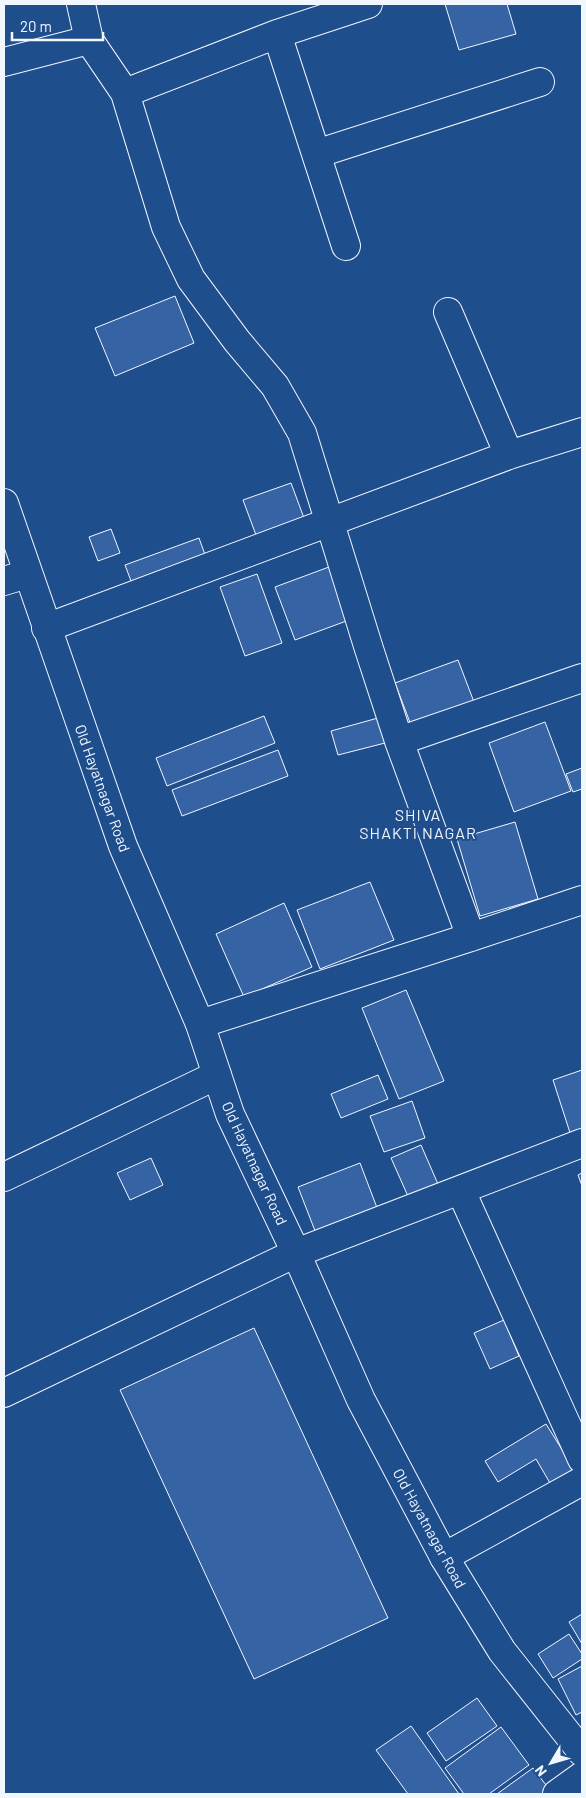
<svg xmlns="http://www.w3.org/2000/svg" width="586" height="1798" viewBox="0 0 586 1798" font-family="Barlow,sans-serif">
<style>
.building{fill:#3563a3;stroke:#f2f6ff}
.lines{fill:none;stroke-linecap:round;stroke-linejoin:round}
.street-casing{stroke:#f2f6ff;stroke-width:30}
.secondary-casing{stroke:#f2f6ff;stroke-width:30}
.street{stroke:#1f4e8c;stroke-width:28}
.secondary{stroke:#1f4e8c;stroke-width:28}
.labels{text-anchor:middle;dominant-baseline:central;stroke-width:4;stroke-linejoin:round;paint-order:stroke}
.street-label{font-size:15px;fill:#f2f6ff;stroke:#1f4e8c}
.neighbourhood-label{font-size:16px;letter-spacing:1px;fill:#f2f6ff;stroke:#1f4e8c}
</style>
<rect width="100%" height="100%" fill="#1f4e8c"/>
<!-- building -->
<path class="building" d="M445 4H507L516 34 459 50Z
M175 296 194 343 115 376 95 328Z
M291 483 304 518 256 535 243 500Z
M111 529 120 553 98 561 89 537Z
M199 538 208 563 134 589 125 565Z
M329 567 349 620 295 640 275 587Z
M257 574 282 643 245 656 220 587Z
M458 660 474 702 411 725 395 683Z
M264 716 275 743 167 786 156 758Z
M378 718 385 743 338 755 331 731Z
M545 722 571 791 514 812 489 743Z
M278 750 288 776 182 816 172 790Z
M582 768V789L573 792 566 774Z
M515 822 538 899 480 916 457 839Z
M370 882 394 940 320 969 297 910Z
M284 903 312 967 244 997 216 934Z
M406 990 444 1081 399 1099 362 1008Z
M582 1070V1139L573 1142 553 1080Z
M378 1075 388 1099 341 1118 331 1094Z
M412 1101 425 1138 384 1152 370 1116Z
M421 1145 441 1191 411 1203 391 1158Z
M151 1158 163 1185 130 1200 117 1173Z
M360 1163 379 1213 317 1236 298 1187Z
M582 1173V1186L578 1175Z
M504 1320 519 1356 490 1369 474 1333Z
M254 1328 388 1618 254 1679 120 1390Z
M546 1424 581 1480 557 1495 536 1459 498 1482 485 1461Z
M582 1614V1644L569 1622Z
M569 1634 582 1654V1659L553 1678 538 1654Z
M582 1666V1712L576 1715 558 1679Z
M477 1698 497 1726 446 1761 427 1733Z
M411 1726 459 1794H408L376 1750Z
M501 1727 529 1765 489 1794H464L445 1768Z
M533 1768 549 1789 542 1794H497Z"/>
<g class="lines">
<defs>
<path id="street" d="M81 4 89 40 125 93 166 227 191 279 237 341 275 386 302 433 369 649 399 741 471 937
M277 34 346 246
M4 62 89 40
M125 93 277 34 368 4
M316 154 540 82
M448 312 509 455
M4 581 27 574
M46 628 509 455 582 432
M399 741 582 678
M200 1024 471 937 582 900
M4 1177 217 1075
M461 1191 582 1459
M4 1393 296 1253 582 1143
M444 1557 582 1481
M557 1794 582 1776"/>
<path id="secondary" d="M4 503 123 846 200 1024 230 1114 296 1253 361 1400 444 1557 502 1651 582 1752"/>
</defs>
<!-- street casing -->
<use href="#street" class="street-casing"/>
<!-- secondary casing -->
<use href="#secondary" class="secondary-casing"/>
<!-- street -->
<use href="#street" class="street"/>
<!-- secondary -->
<use href="#secondary" class="secondary"/>
</g>
<g class="labels">
<!-- street labels -->
<g class="street-label">
<text transform="translate(103 788) rotate(70)">Old Hayatnagar Road</text>
<text transform="translate(255 1163) rotate(65)">Old Hayatnagar Road</text>
<text transform="translate(430 1528) rotate(61)">Old Hayatnagar Road</text>
</g>
<!-- neighbourhood labels -->
<g class="neighbourhood-label">
<text x="418" y="814">SHIVA<tspan x="418" dy="18">SHAKTI NAGAR</tspan></text>
</g>
</g>
<!-- border -->
<rect width="586" height="1798" fill="none" stroke="#f2f6ff" stroke-width="10"/>
<!-- north arrow -->
<g transform="translate(551 1763) rotate(232)" stroke="#1f4e8c" stroke-width="4" paint-order="stroke">
<path d="M0-4L9 19L0 12L-9 19Z" fill="#f2f6ff"/>
<text y="-8" font-size="14" font-weight="bold" text-anchor="middle" fill="#f2f6ff">N</text>
</g>
<!-- scale -->
<path d="M12 32v8h91v-8" fill="none" stroke="#f2f6ff" stroke-width="2.5"/>
<text x="20" y="32" font-size="15" fill="#f2f6ff" stroke="#1f4e8c" stroke-width="4" paint-order="stroke">20 m</text>
</svg>
